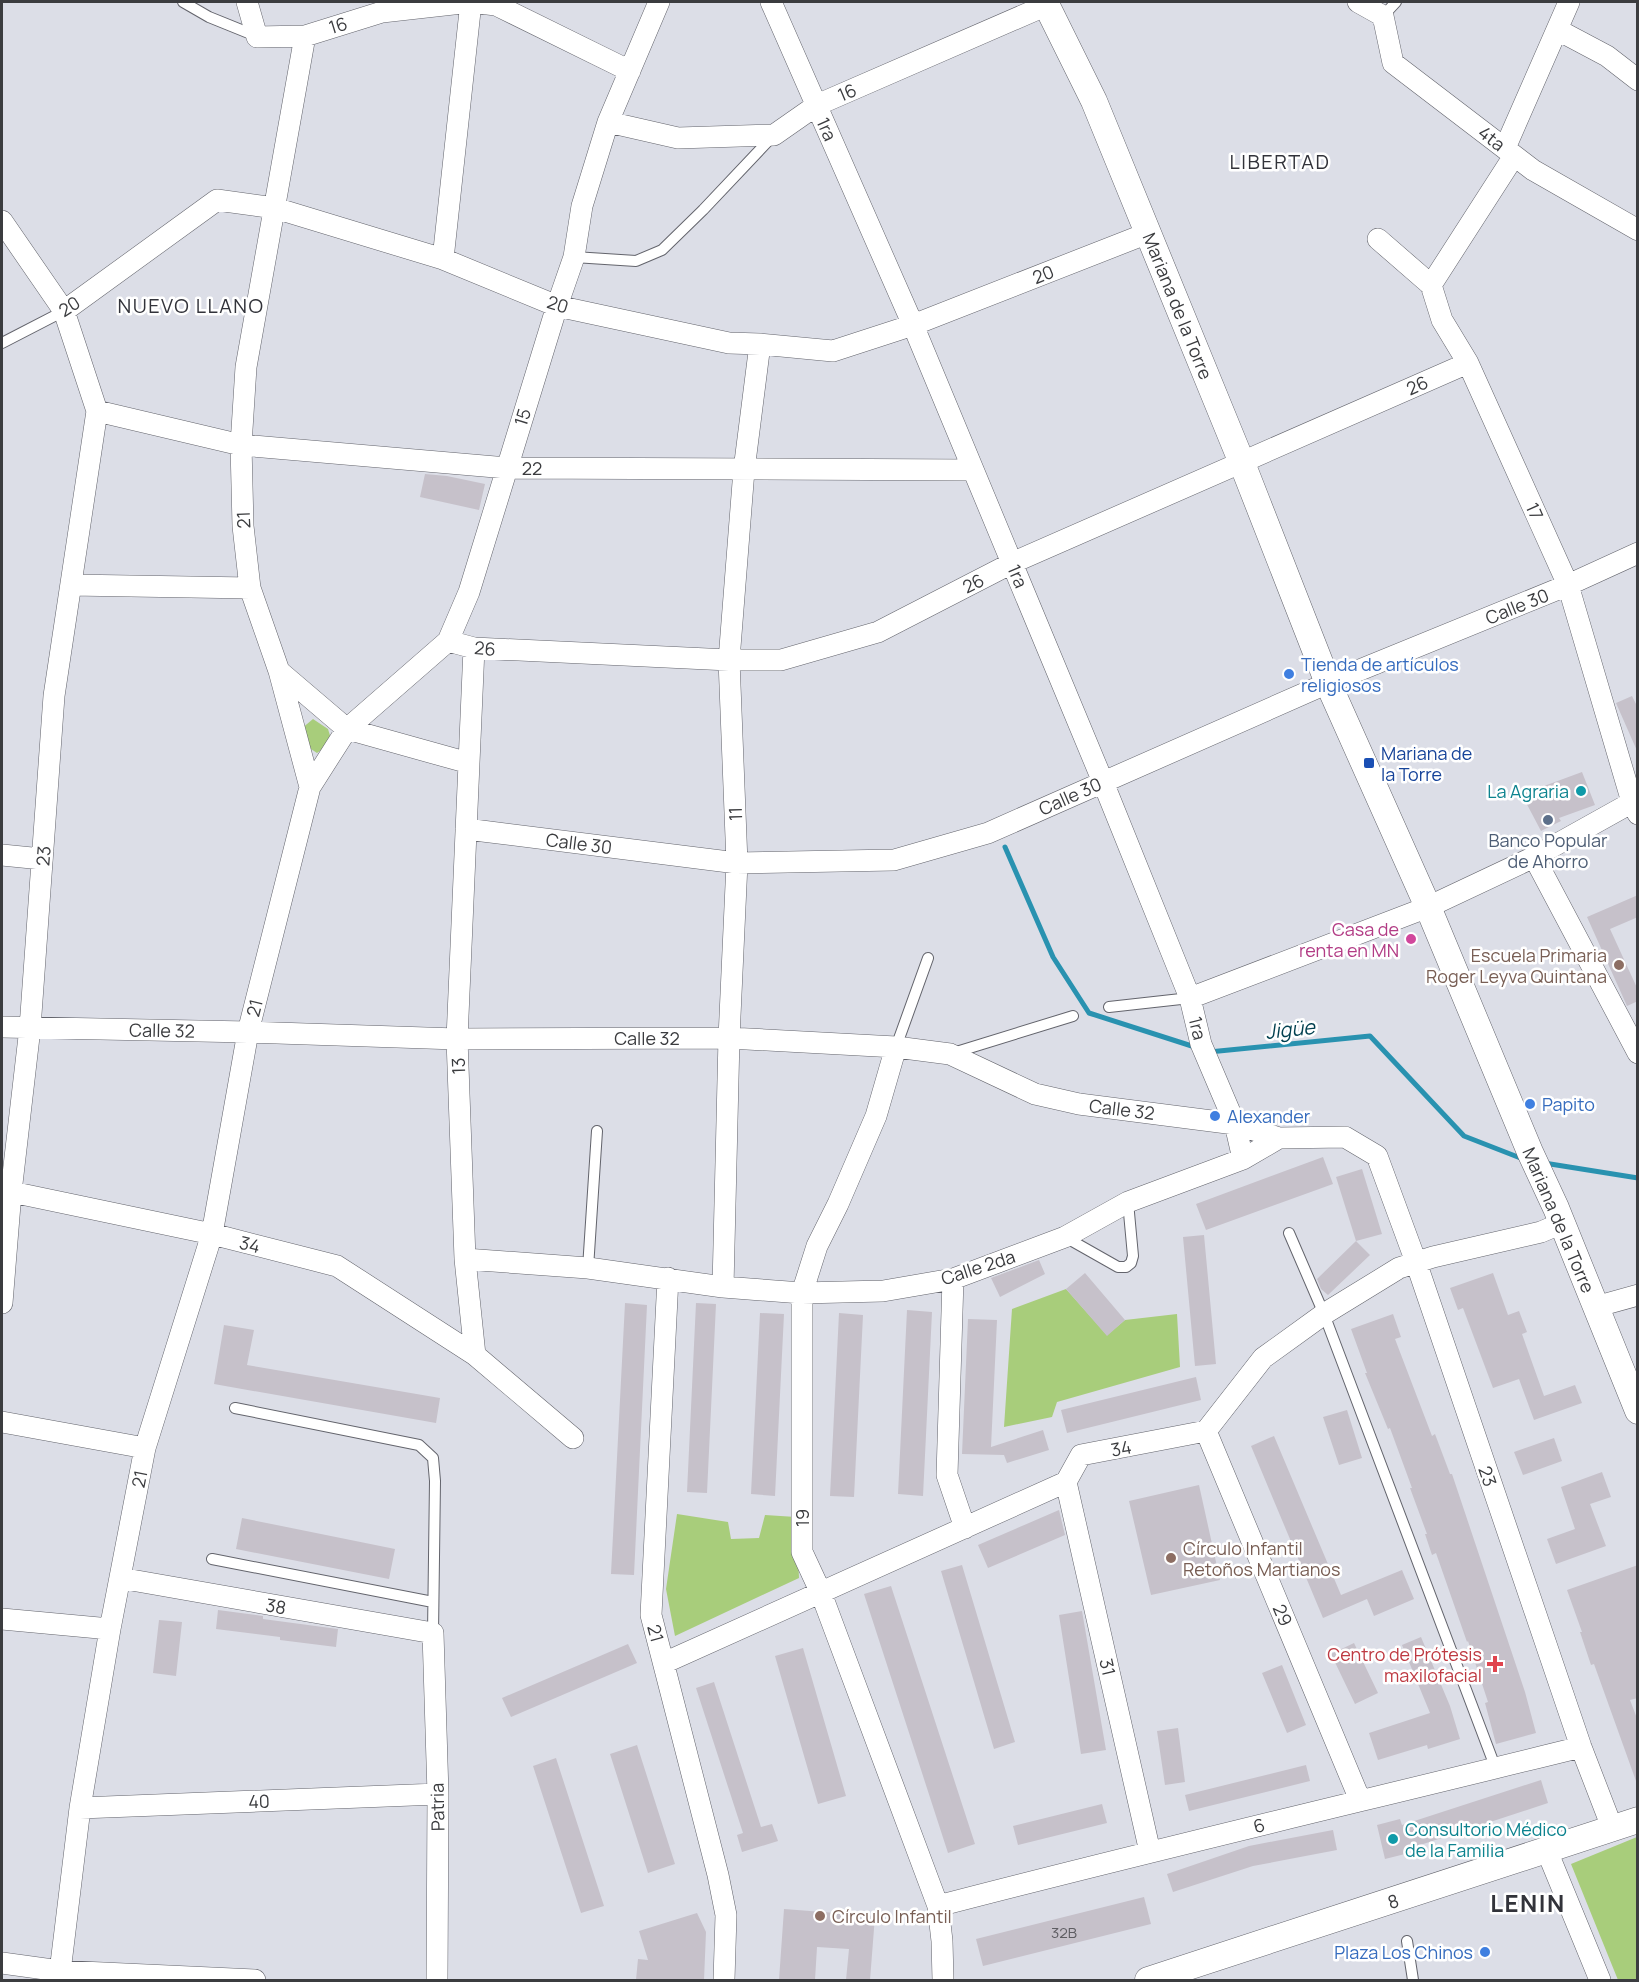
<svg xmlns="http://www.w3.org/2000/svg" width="1639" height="1982" viewBox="0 0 1639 1982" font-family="Manrope,sans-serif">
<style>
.green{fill:#a8cd7b}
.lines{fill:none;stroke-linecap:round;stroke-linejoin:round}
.stream{stroke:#2992b0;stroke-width:5}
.building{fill:#c6c1ca}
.service-casing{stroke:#63646c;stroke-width:12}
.minor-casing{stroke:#63646c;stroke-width:22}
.tertiary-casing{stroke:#63646c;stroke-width:27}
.service{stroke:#fff;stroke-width:10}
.minor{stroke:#fff;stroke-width:21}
.tertiary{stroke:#fff;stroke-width:26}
.shop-dot{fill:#3f7fe0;stroke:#fff;stroke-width:2}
.transit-dot{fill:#1a4fb4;stroke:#fff;stroke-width:2}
.culture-dot{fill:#0f9aa8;stroke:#fff;stroke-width:2}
.service-dot{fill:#5c6f8a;stroke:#fff;stroke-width:2}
.hotel-dot{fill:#d1479c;stroke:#fff;stroke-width:2}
.education-dot{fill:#8d6e63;stroke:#fff;stroke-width:2}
.health-dot{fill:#e0444e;stroke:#fff;stroke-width:2}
.labels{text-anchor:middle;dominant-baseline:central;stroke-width:5;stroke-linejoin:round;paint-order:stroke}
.number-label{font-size:15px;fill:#5e5d62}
.street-label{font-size:18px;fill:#3b3c3f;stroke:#fff}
.shop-label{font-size:18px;fill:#366cbe;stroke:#fff;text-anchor:start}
.transit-label{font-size:18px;fill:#164399;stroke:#fff;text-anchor:start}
.culture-label{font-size:18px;fill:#0d838f;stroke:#fff;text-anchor:end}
.service-label{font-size:18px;fill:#4e5e75;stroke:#fff}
.hotel-label{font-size:18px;fill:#b23c85;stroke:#fff;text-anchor:end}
.education-label{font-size:18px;fill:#785e54;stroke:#fff;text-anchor:start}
.health-label{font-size:18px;fill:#be3a42;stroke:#fff;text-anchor:end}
.neighbourhood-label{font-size:20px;letter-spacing:1.5px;fill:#32333a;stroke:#fff}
.water-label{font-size:20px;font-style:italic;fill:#003f4f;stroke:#fff}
.district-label{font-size:24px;font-weight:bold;letter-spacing:1.5px;fill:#32333a;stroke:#fff}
</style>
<rect width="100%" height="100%" fill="#dcdee7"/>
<!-- green -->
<path class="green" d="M313 719 328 729 332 742 317 753 302 743 301 729Z
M1066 1289 1107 1335 1125 1320 1177 1314 1180 1367 1057 1402 1052 1417 1004 1427 1012 1309Z
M677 1514 728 1522 731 1539 759 1538 765 1515 796 1517 799 1578 675 1636 666 1589Z
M1637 1837V1980H1618L1571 1864Z"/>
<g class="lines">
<!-- stream -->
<path class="stream" d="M1005 847 1053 957 1089 1013 1198 1048
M1209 1052 1370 1036 1464 1136 1523 1159
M1544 1163 1638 1178"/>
</g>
<!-- building -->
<path class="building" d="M425 474 447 476 485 484 479 510 420 497Z
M1632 696 1638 708V753L1616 703Z
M1582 772 1595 805 1559 818 1561 821 1541 831 1522 795 1543 785 1544 786Z
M1638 895V917L1610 929 1638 990V1001L1627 1006 1587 917Z
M1323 1157 1333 1184 1206 1230 1196 1204Z
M1362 1169 1382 1234 1356 1241 1336 1177Z
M1204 1235 1216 1364 1195 1366 1183 1237Z
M1356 1241 1370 1255 1328 1295 1321 1289 1317 1279Z
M1039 1260 1045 1274 1000 1297 991 1278Z
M1085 1273 1125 1320 1107 1336 1066 1289Z
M1493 1273 1508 1315 1519 1311 1527 1332 1522 1334 1544 1396 1575 1385 1582 1403 1534 1420 1519 1379 1493 1388 1463 1308 1458 1310 1450 1288Z
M625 1303 647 1305 634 1575 611 1574Z
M696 1303 716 1304 707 1493 687 1492Z
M907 1310 932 1312 923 1496 898 1494Z
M760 1313 784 1314 775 1496 751 1494Z
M839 1313 863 1315 854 1497 830 1496Z
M1393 1314 1401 1337 1395 1339 1432 1436 1435 1434 1450 1474H1452L1525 1692 1536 1733 1496 1744 1485 1703 1488 1702 1468 1641 1467 1642 1436 1553 1432 1555 1425 1534H1427L1410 1488H1412L1390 1428 1388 1429 1365 1373H1367L1351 1329Z
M968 1319 997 1320 991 1447 1043 1430 1049 1450 1007 1463 1004 1455 962 1454Z
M224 1325 254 1330 247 1365 440 1398 436 1423 214 1384Z
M1196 1377 1201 1400 1067 1433 1061 1410Z
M1347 1410 1362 1458 1339 1465 1323 1417Z
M1274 1436 1341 1595 1402 1570 1414 1599 1374 1616 1367 1599 1323 1618 1251 1446Z
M1554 1438 1562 1461 1523 1475 1514 1452Z
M1602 1472 1611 1497 1590 1504 1606 1546 1556 1564 1547 1539 1575 1529 1561 1487Z
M1199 1485 1220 1580 1151 1595 1129 1501Z
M1059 1510 1065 1535 988 1568 978 1545Z
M242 1518 395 1549 389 1579 236 1549Z
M962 1565 1015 1742 994 1749 941 1571Z
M1638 1565V1698L1630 1700 1638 1721V1781H1636L1594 1664 1591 1665 1580 1632H1582L1567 1590Z
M891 1586 975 1844 948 1853 864 1594Z
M218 1610 263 1616V1619L338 1629 336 1647 280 1640V1637L216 1629Z
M1082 1611 1106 1750 1081 1754 1059 1615Z
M159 1620 182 1622 176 1676 153 1673Z
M1421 1637 1450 1706 1460 1739 1428 1749 1427 1745 1378 1760 1369 1733 1430 1713 1402 1645Z
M1354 1643 1378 1693 1355 1704 1331 1654Z
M628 1644 637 1663 511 1717 502 1698Z
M803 1648 846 1796 818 1804 775 1656Z
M1282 1665 1306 1725 1287 1733 1262 1673Z
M714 1682 761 1827 772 1824 778 1841 742 1852 737 1835 743 1833 696 1688Z
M1178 1728 1185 1782 1165 1785 1157 1731Z
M637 1745 675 1864 648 1873 610 1754Z
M556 1758 604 1906 581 1913 533 1766Z
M1306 1765 1310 1781 1189 1811 1185 1795Z
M1541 1780 1548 1803 1408 1849 1409 1853 1385 1859 1377 1825 1400 1819 1402 1825Z
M1102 1804 1107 1823 1018 1845 1013 1826Z
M1333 1830 1337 1850 1253 1866 1173 1892 1167 1874 1249 1846Z
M1144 1897 1151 1924 983 1966 976 1939Z
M784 1909 875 1916 870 1980H846L849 1949 817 1947 815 1980H779Z
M697 1913 706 1932 704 1980H636L638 1959 648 1960 639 1931Z"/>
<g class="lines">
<defs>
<path id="service" d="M183 2 209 17 256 36
M1383 16 1396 2
M574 257 636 261 662 250 703 210 772 137
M2 343 64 311
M1109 1007 1190 998
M896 1047 928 958
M953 1053 1073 1016
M1289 1233 1324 1314 1496 1769
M1065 1237 1118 1267H1126L1131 1263 1133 1256 1128 1202
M588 1268 597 1131
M235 1408 419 1445 433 1458 435 1481 433 1633
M212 1559 433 1602
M1407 1941 1413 1980"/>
<path id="minor" d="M247 2 257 37 305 36 382 12 471 2 496 5 630 71
M771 2 913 325 1103 782 1190 998 1201 1044 1235 1124 1243 1159
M1358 2 1383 16 1393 63 1533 170 1638 230
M1558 30 1607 56 1638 80
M608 122 678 138 774 135 817 105 1047 5
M1505 148 1569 2
M2 221 64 311 97 411 54 696 30 1028 11 1192 2 1303
M1378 239 1431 285 1442 320 1468 363 1568 585 1632 802 1638 814
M443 259 471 2
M1431 285 1514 156
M64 311 217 200 275 208 443 259 557 306 729 343 760 344 833 351 913 325 1148 233
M97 411 241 445 507 468 972 470
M71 585 250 588
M448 641 474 648 729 660H781L878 632 1012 563 1468 363
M474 648 457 1039 465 1259 475 1355 573 1438
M279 671 347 729 469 763
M310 787 347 729 448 641 469 592 557 306 574 257 582 206 608 122 659 2
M466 829 737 863 894 860 988 833 1328 683 1568 585 1638 553
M2 855 42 859
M1534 857 1638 1053
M1190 998 1428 907 1534 857 1638 799
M2 1027 248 1032 457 1039 729 1038 896 1047 950 1054 1035 1094 1079 1104 1235 1124 1279 1138
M896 1047 876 1116 838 1204 817 1246 802 1293V1552L821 1593 938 1906 942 1941 943 1980
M2 1190 212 1234 337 1266 475 1355
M465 1259 588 1268 723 1287 802 1293 883 1291 953 1279 1065 1237 1128 1202 1243 1159 1279 1138 1345 1137 1377 1156 1416 1262 1581 1747 1613 1830
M668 1278 651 1615 718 1875 726 1915 724 1980
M953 1279 947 1475 965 1528
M723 1287 729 1038 737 863 729 660 744 470 760 344
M1595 1307 1638 1295
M2 1422 145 1448
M1206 1431 1360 1800
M1066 1482 1150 1852
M120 1578 433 1633 438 1794 437 1980
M2 1619 110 1629
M664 1663 1066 1482 1081 1455 1206 1431 1263 1358 1324 1314 1399 1268 1433 1257 1541 1232 1562 1223
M80 1808 438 1794
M1547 1851 1600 1980
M938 1906C1152 1850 1367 1800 1581 1747
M2 1963 60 1971 255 1980
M59 1980 80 1808 110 1629 145 1448 212 1234 248 1032 310 787 279 671 250 588 243 526 241 445 246 367 305 36"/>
<path id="tertiary" d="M1045 2 1094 101 1242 463 1328 683 1428 907 1530 1152 1556 1208 1638 1411
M1148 1980 1638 1820"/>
</defs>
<!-- service casing -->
<use href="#service" class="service-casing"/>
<!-- minor casing -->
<use href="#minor" class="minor-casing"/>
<!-- tertiary casing -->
<use href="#tertiary" class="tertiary-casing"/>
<!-- service -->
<use href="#service" class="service"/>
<!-- minor -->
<use href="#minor" class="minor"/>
<!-- tertiary -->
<use href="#tertiary" class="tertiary"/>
</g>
<!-- markers -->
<g class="shop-dot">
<circle cx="1289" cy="674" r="6"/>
<circle cx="1530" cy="1104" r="6"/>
<circle cx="1215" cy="1116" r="6"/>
<circle cx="1485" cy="1952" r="6"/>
</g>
<rect class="transit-dot" x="1363" y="757" width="12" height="12" rx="3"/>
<g class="culture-dot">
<circle cx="1581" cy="791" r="6"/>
<circle cx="1393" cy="1839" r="6"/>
</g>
<circle class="service-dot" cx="1548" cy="820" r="6"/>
<circle class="hotel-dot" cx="1411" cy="939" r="6"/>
<g class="education-dot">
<circle cx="1619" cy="965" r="6"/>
<circle cx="1171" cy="1558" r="6"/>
<circle cx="820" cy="1916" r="6"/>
</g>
<path class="health-dot" d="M1492 1655h6v6h6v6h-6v6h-6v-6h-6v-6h6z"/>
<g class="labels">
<!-- number labels -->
<g class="number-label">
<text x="1064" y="1932">32B</text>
</g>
<!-- street labels -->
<g class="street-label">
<text transform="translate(338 25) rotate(-17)">16</text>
<text transform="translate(847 92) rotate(-23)">16</text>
<text transform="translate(827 129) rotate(66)">1ra</text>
<text transform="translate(1492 138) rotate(38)">4ta</text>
<text transform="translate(1043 274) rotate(-22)">20</text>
<text transform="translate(558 304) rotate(17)">20</text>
<text transform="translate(69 306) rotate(-33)">20</text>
<text transform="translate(1178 306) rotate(68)">Mariana de la Torre</text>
<text transform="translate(1417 385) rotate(-24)">26</text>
<text transform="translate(522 417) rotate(-73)">15</text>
<text x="532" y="468">22</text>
<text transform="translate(1535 511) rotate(66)">17</text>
<text transform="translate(243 520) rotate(-93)">21</text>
<text transform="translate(1018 576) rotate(67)">1ra</text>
<text transform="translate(973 583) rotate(-27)">26</text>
<text transform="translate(1517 606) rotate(-22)">Calle 30</text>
<text transform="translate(485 648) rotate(5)">26</text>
<text transform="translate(1070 796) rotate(-24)">Calle 30</text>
<text transform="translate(735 814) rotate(-92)">11</text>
<text transform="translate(579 843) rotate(7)">Calle 30</text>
<text transform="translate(43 856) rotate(-86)">23</text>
<text transform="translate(254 1008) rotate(-76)">21</text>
<text transform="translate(1198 1028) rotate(76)">1ra</text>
<text transform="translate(162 1030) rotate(1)">Calle 32</text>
<text x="647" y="1038">Calle 32</text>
<text transform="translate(458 1066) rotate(-92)">13</text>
<text transform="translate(1122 1109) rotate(7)">Calle 32</text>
<text transform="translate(1559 1220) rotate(67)">Mariana de la Torre</text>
<text transform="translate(250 1244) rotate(14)">34</text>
<text transform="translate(978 1267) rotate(-18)">Calle 2da</text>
<text transform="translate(1121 1448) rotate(-11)">34</text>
<text transform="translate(1488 1476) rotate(71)">23</text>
<text transform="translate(139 1479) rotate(-79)">21</text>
<text transform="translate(802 1518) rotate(-90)">19</text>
<text transform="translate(276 1606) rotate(10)">38</text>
<text transform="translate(1283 1615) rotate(67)">29</text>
<text transform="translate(656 1633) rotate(75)">21</text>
<text transform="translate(1108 1667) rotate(77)">31</text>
<text transform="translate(259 1801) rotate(-2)">40</text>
<text transform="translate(437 1807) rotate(-91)">Patria</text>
<text transform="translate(1259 1825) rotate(-14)">6</text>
<text transform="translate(1393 1901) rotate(-18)">8</text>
</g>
<!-- shop labels -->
<g class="shop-label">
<text x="1301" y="664">Tienda de artículos<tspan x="1301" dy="21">religiosos</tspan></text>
<text x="1542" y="1104">Papito</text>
<text x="1227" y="1116">Alexander</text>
<text x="1473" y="1952" text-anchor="end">Plaza Los Chinos</text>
</g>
<!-- transit labels -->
<g class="transit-label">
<text x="1381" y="753">Mariana de<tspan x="1381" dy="21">la Torre</tspan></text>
</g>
<!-- culture labels -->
<g class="culture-label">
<text x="1569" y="791">La Agraria</text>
<text x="1405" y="1829" text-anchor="start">Consultorio Médico<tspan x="1405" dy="21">de la Familia</tspan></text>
</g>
<!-- service labels -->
<g class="service-label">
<text x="1548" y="840">Banco Popular<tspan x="1548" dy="21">de Ahorro</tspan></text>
</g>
<!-- hotel labels -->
<g class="hotel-label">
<text x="1399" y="929">Casa de<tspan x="1399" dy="21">renta en MN</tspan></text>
</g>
<!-- education labels -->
<g class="education-label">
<text x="1607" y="955" text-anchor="end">Escuela Primaria<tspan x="1607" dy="21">Roger Leyva Quintana</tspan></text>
<text x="1183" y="1548">Círculo Infantil<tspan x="1183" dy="21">Retoños Martianos</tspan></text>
<text x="832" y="1916">Círculo Infantil</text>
</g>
<!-- health labels -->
<g class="health-label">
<text x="1482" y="1654">Centro de Prótesis<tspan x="1482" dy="21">maxilofacial</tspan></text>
</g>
<!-- neighbourhood labels -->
<g class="neighbourhood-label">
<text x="1280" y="161">LIBERTAD</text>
<text x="191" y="305">NUEVO LLANO</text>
</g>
<!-- water labels -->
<g class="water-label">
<text transform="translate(1290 1029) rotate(-6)">Jigüe</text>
</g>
<!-- district labels -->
<g class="district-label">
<text x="1528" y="1902">LENIN</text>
</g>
</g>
<!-- border -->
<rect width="1639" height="1982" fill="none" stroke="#3b3c3f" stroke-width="6"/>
</svg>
